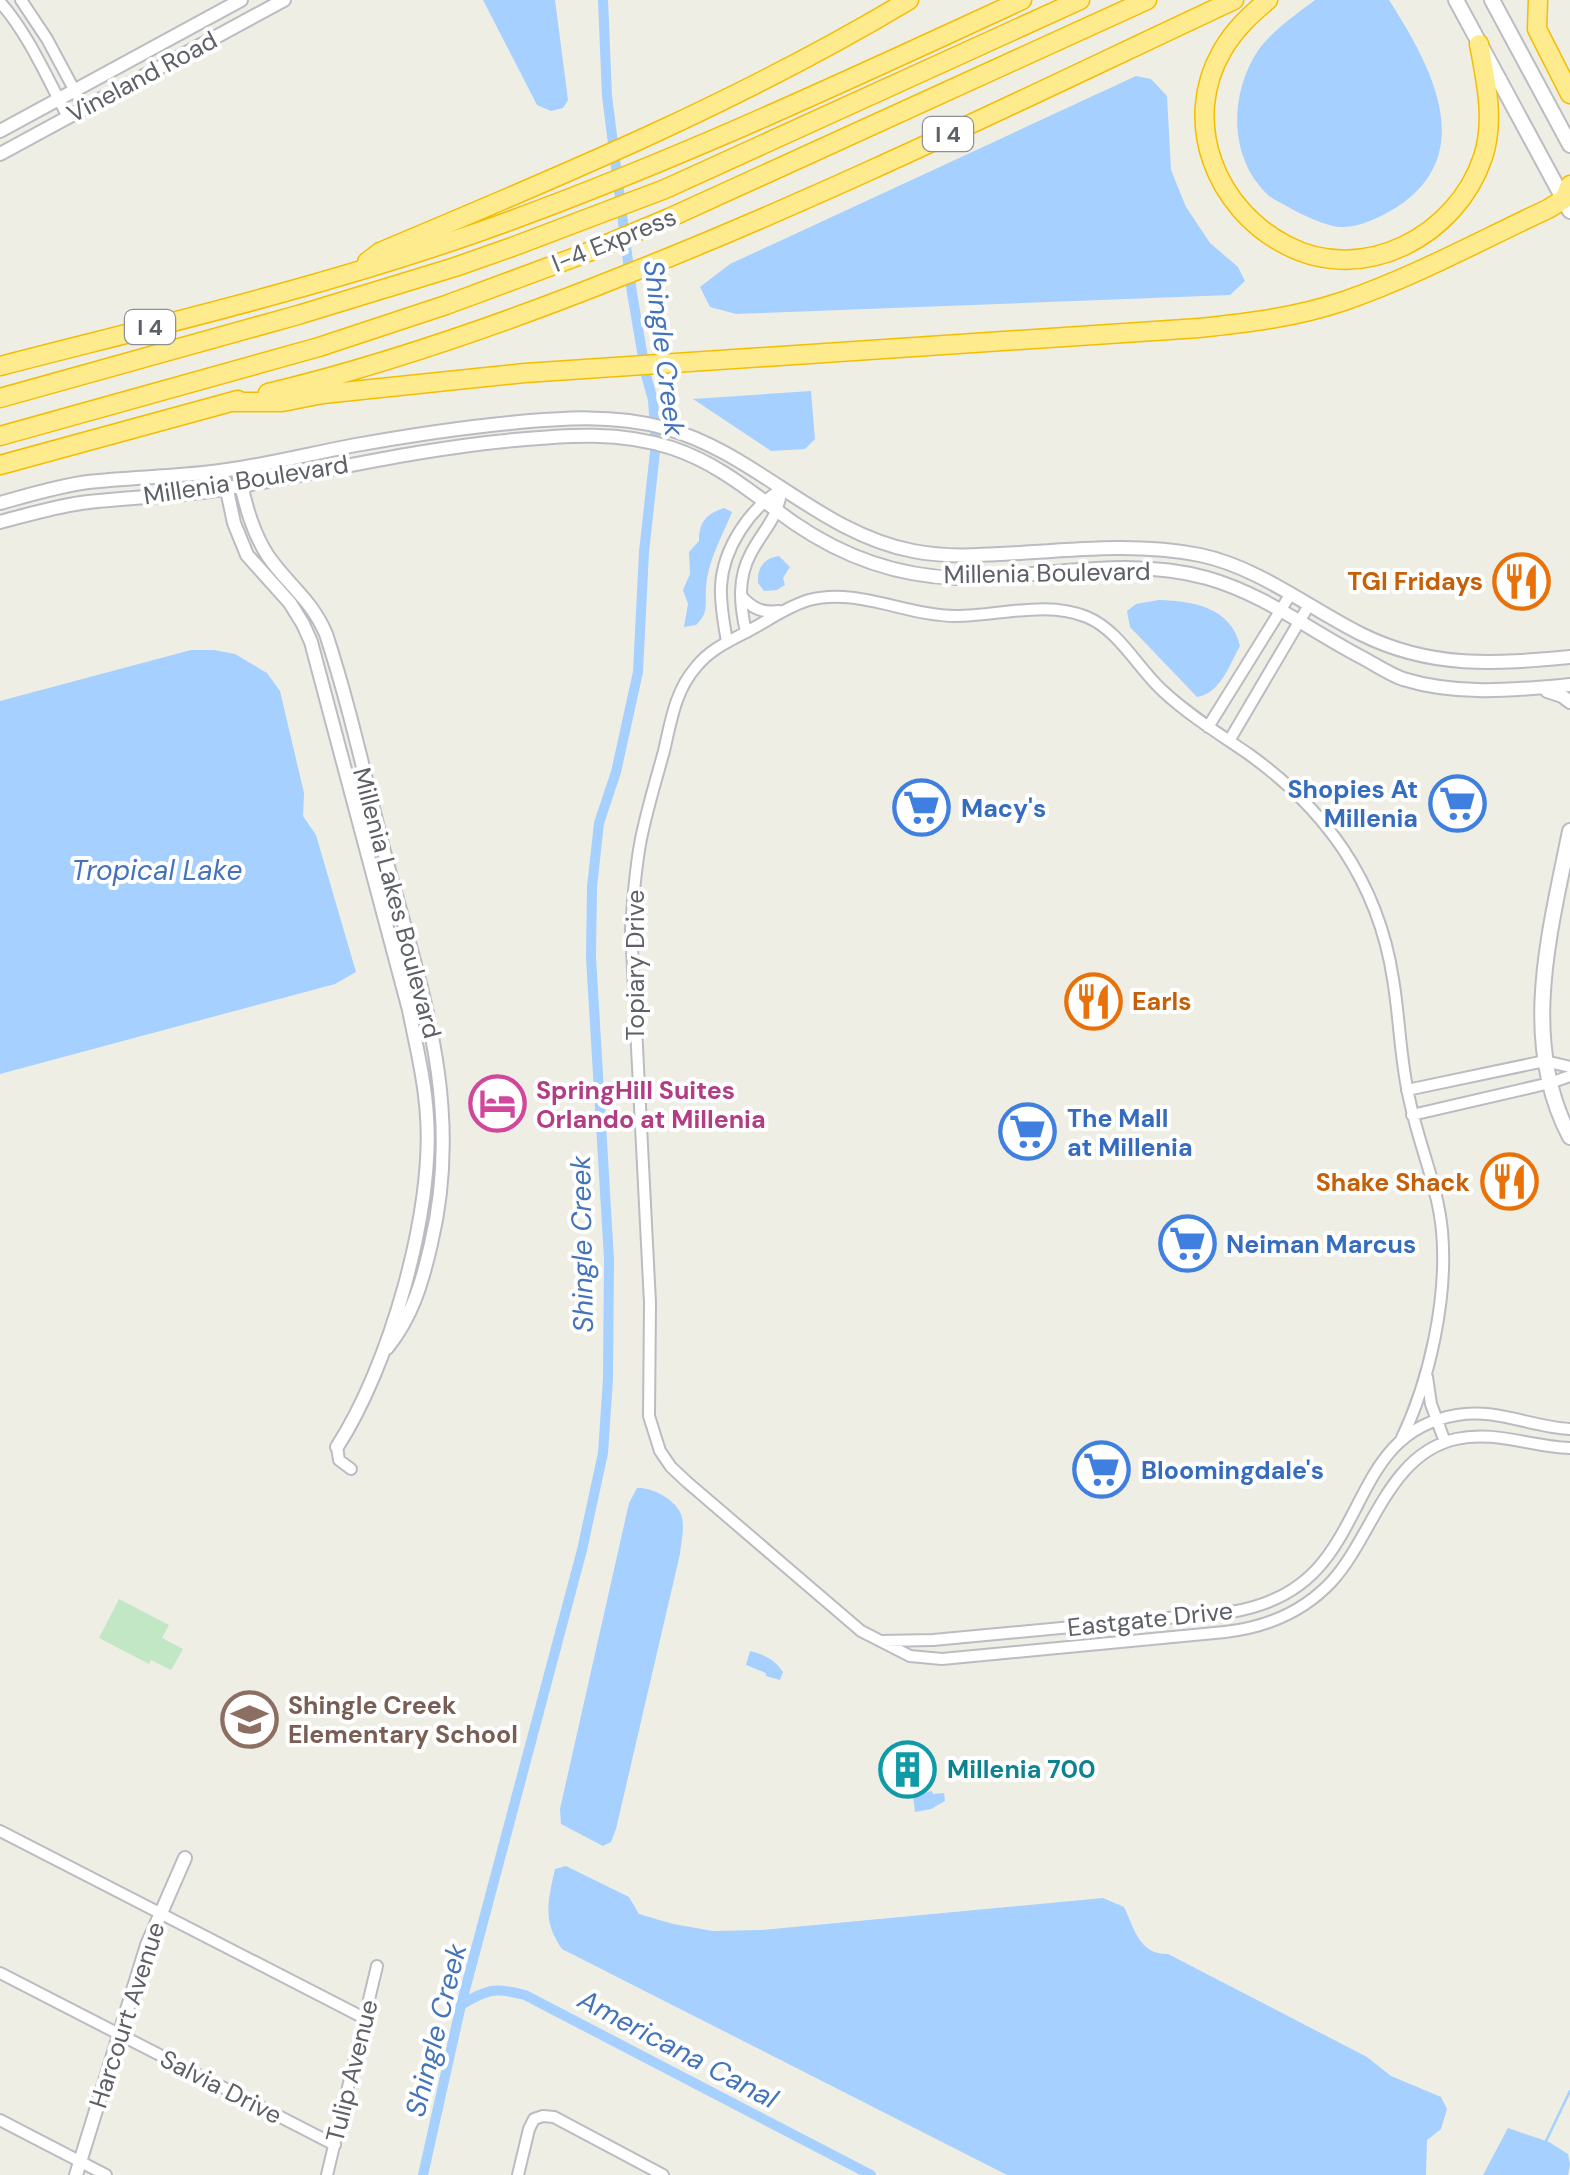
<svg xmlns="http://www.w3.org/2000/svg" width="1570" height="2175" viewBox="0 0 1570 2175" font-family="'DM Sans',sans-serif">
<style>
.green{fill:#c2e7c5}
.water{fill:#a6d0ff}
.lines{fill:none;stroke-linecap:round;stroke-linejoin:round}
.stream{stroke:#a6d0ff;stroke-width:2.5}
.canal{stroke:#a6d0ff;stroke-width:10}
.minor-casing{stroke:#babcc1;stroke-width:14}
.tertiary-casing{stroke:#babcc1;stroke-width:16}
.secondary-casing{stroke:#bbbdc3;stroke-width:18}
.motorway-casing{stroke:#f5bd00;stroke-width:21}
.minor{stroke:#fff;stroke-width:10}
.tertiary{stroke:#fff;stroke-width:12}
.secondary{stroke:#fff;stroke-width:14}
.motorway{stroke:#fdeb8e;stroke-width:18}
.labels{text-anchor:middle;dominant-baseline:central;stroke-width:8;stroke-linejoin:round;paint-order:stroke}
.shield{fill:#fff;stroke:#8e9094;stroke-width:2.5}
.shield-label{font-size:22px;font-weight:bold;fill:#5d6066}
.street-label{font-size:25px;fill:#5d6066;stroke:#fff}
.food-label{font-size:25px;font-weight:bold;fill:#c56008;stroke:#fff;text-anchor:end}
.shop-label{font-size:25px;font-weight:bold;fill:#366cbe;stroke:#fff;text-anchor:start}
.hotel-label{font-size:25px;font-weight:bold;fill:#b23c85;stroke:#fff;text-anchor:start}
.education-label{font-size:25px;font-weight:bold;fill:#785e54;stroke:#fff;text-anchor:start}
.culture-label{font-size:25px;font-weight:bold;fill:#0d838f;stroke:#fff;text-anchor:start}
.water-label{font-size:28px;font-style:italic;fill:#4374bb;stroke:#fff}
</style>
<rect width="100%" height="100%" fill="#efeee5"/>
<!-- green -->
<path class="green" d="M119 1599 169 1625 162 1638 183 1649 171 1670 151 1660 149 1664 99 1638Z"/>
<!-- water -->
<path class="water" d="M483 0H555L568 100 563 108 551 111 537 105Z
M1315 0H1389C1430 64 1480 153 1397 207 1381 217 1359 228 1340 227 1326 226 1302 215 1290 208 1282 203 1271 199 1265 192 1230 156 1230 99 1254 57 1267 34 1294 16 1315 0Z
M1136 76 1151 79 1167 96 1171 170 1186 207 1210 243 1238 267 1245 281 1230 295 736 314 710 307 700 287 730 264Z
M811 391 815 439 805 449 771 451 693 399Z
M724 508 732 512C722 537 708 560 706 588 705 604 709 613 696 625L684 627 688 604 683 590 690 574 689 552 699 541C699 522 706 514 724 508Z
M779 556 790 567 783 578 785 585 777 590 764 591 758 583C757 568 764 558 779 556Z
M1159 600C1193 601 1231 607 1240 646 1229 665 1221 693 1197 697L1130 627 1127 611 1136 604Z
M191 650H214L235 654 267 673 280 691 304 793 303 816 316 835 356 972 335 984 0 1074V701Z
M637 1488C651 1487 673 1498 680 1512 686 1523 681 1542 680 1554L616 1829 611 1842 603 1846 561 1824 560 1809 629 1503Z
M750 1651C764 1654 775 1660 783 1672L780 1680 766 1676V1673L746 1665Z
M932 1791 933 1794 944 1793 945 1801 931 1809 915 1812 913 1795Z
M566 1866 629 1897 639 1914 673 1924 713 1931 761 1930 1103 1898 1124 1907C1135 1930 1139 1954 1168 1954L1367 2057 1391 2076 1441 2097 1447 2109 1441 2129 1427 2140 1426 2175H1007L562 1949C542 1921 548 1901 555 1869Z
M1508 2128 1549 2142 1568 2154 1570 2164 1568 2175H1483Z"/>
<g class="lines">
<!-- stream -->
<path class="stream" d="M1546 2141 1570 2091"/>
<!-- canal -->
<path class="canal" d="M461 2005C487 1989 495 1987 525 1995L871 2175
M423 2175 461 2005 582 1550 603 1453 608 1379 609 1259 591 957 592 887 599 823 616 772 638 672 644 552 656 443 653 400 646 375 632 293 607 96 603 0"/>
<defs>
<path id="minor" d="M21 0 47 39 84 108
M0 2C29 35 47 78 68 117
M742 597C753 609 763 613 779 611
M746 632C740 605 737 579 751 553 765 527 776 522 782 489
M727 642C724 623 720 605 721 586 723 548 750 508 782 489
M1208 727 1290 595
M1229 741 1309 605
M1407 1090 1545 1061 1570 1067
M1412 1115 1550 1083 1570 1076
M1427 1377 1431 1404 1445 1442
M1401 1440C1430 1380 1448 1297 1442 1231 1438 1187 1419 1145 1410 1102 1400 1062 1400 1020 1393 979 1386 933 1369 888 1343 849 1318 812 1286 781 1250 755 1221 735 1190 716 1164 692 1138 669 1120 631 1087 617 1047 600 998 616 956 616 907 616 856 587 809 600 788 606 769 620 750 630 730 641 710 649 696 667 675 691 671 721 664 751 656 780 647 809 641 839 635 869 633 899 631 929L650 1303 649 1416 660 1451 671 1467 687 1482 861 1631 910 1656 942 1659 1225 1632C1268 1627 1304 1612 1333 1580 1373 1535 1389 1454 1456 1439 1495 1430 1531 1447 1570 1448
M337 1447 339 1460 351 1469
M881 1641 933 1640 1231 1612C1267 1606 1300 1591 1323 1562 1368 1506 1372 1429 1457 1415 1496 1408 1531 1427 1570 1429
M0 1831 366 2019
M0 1973 335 2145
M0 2120 106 2175
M327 2175 377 1966
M518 2175 529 2129 534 2119 543 2116 554 2117 663 2175"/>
<path id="tertiary" d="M0 131 241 0
M0 154 284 0
M240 480C246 507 253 533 268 556 288 585 311 599 326 634 349 704 365 777 383 848 419 984 465 1102 431 1244 422 1283 412 1317 387 1348
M225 481 234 523 247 555 290 603 303 624 311 642 409 1010C416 1045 425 1081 427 1117 434 1212 389 1367 337 1447
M0 503C29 495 58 486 88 482 134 477 181 477 227 470 270 464 313 453 356 445 407 436 458 428 510 423 562 418 614 414 665 428 756 453 819 533 913 551 949 558 984 555 1020 553 1078 549 1142 543 1200 555 1258 567 1309 608 1361 634 1431 669 1496 664 1570 657
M0 522C27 515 53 507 81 503 126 497 172 497 216 490 316 474 414 449 515 440 568 435 620 431 672 448 720 464 753 494 794 523 842 556 897 576 956 578 1039 579 1125 555 1207 578 1264 594 1311 631 1363 658 1376 665 1389 674 1403 679 1458 696 1514 690 1570 685
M1547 691 1562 696 1570 702
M76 2175 147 1945 185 1858"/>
<path id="secondary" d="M1456 0 1570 211
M1492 0 1570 145
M1570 831C1550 932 1519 1040 1570 1137"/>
<path id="motorway" d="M1268 0C1250 15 1234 30 1222 51 1181 122 1216 209 1286 245 1363 286 1457 236 1483 157 1495 121 1486 81 1479 44
M1538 0 1537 29 1570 94
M367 262 380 252C561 176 741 101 909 0
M0 366C159 325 318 288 473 234 661 168 842 83 1022 0
M268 393C389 364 505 323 620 277 829 195 1031 95 1234 0
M0 398 298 315 455 267 512 247 665 189 1080 0
M230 402H282L323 394 525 373 1199 328C1248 323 1297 317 1344 301 1414 277 1481 240 1548 209L1564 199 1570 185
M0 436 319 347 446 305 581 255 669 218 1147 0
M0 465 238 400"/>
</defs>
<!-- minor casing -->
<use href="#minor" class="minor-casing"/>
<!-- tertiary casing -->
<use href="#tertiary" class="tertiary-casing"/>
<!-- secondary casing -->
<use href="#secondary" class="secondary-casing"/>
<!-- motorway casing -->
<use href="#motorway" class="motorway-casing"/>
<!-- minor -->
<use href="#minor" class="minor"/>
<!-- tertiary -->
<use href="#tertiary" class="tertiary"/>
<!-- secondary -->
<use href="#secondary" class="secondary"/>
<!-- motorway -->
<use href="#motorway" class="motorway"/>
</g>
<!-- icons -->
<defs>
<symbol id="restaurant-ring" viewBox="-11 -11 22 22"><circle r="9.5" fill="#fff" stroke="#e8710a" stroke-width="1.5"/><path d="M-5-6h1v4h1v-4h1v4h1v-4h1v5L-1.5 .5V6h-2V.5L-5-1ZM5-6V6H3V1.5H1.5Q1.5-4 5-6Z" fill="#e8710a"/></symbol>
<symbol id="supermarket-ring" viewBox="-11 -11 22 22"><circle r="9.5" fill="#fff" stroke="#3f7fe0" stroke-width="1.5"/><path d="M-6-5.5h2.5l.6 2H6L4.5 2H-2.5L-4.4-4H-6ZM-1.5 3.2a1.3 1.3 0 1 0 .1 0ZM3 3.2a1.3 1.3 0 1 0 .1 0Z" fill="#3f7fe0"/></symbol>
<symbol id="hotel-ring" viewBox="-11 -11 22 22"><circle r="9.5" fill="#fff" stroke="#d1479c" stroke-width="1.5"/><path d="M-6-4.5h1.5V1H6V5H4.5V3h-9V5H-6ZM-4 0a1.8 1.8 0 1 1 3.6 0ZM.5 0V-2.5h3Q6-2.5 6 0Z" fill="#d1479c"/></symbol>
<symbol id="school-ring" viewBox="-11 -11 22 22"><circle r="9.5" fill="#fff" stroke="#8d6e63" stroke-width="1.5"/><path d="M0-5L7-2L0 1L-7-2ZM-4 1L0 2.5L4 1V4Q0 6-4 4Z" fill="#8d6e63"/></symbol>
<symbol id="building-ring" viewBox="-11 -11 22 22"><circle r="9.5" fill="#fff" stroke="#0f9aa8" stroke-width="1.5"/><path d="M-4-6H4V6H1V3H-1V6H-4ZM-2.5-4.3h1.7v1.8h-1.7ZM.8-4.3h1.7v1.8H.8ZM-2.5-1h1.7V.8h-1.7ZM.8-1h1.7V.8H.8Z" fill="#0f9aa8"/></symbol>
</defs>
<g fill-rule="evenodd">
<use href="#restaurant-ring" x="1490" y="550" width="63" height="63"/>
<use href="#supermarket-ring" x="1426" y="772" width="63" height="63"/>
<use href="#supermarket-ring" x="890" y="776" width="63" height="63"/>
<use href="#restaurant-ring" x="1062" y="970" width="63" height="63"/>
<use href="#hotel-ring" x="466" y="1072" width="63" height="63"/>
<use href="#supermarket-ring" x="996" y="1100" width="63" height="63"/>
<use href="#restaurant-ring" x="1478" y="1150" width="63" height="63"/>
<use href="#supermarket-ring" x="1156" y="1212" width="63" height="63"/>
<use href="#supermarket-ring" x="1070" y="1438" width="63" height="63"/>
<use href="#school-ring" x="218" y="1688" width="63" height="63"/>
<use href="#building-ring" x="876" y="1738" width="63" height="63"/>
</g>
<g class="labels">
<!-- shield labels -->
<g class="shield">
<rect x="923" y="117" width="50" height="34" rx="8"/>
<rect x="125" y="310" width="50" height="34" rx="8"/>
</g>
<g class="shield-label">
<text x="948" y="134">I 4</text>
<text x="150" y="327">I 4</text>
</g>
<!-- street labels -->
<g class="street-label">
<text transform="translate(142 77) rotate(-28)">Vineland Road</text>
<text transform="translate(614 240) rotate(-22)">I-4 Express</text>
<text transform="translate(246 480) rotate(-9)">Millenia Boulevard</text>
<text transform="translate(1047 573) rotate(-1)">Millenia Boulevard</text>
<text transform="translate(397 903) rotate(75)">Millenia Lakes Boulevard</text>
<text transform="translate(635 965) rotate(-90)">Topiary Drive</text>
<text transform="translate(1150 1619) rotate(-6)">Eastgate Drive</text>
<text transform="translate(127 2015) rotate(-72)">Harcourt Avenue</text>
<text transform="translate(352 2071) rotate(-76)">Tulip Avenue</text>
<text transform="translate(221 2087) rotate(27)">Salvia Drive</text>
</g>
<!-- food labels -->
<g class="food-label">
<text x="1483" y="581">TGI Fridays</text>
<text x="1132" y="1001" text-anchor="start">Earls</text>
<text x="1470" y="1182">Shake Shack</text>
</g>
<!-- shop labels -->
<g class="shop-label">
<text x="1418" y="789" text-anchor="end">Shopies At<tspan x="1418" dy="29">Millenia</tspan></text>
<text x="961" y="808">Macy's</text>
<text x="1067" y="1118">The Mall<tspan x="1067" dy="29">at Millenia</tspan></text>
<text x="1226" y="1244">Neiman Marcus</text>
<text x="1141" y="1470">Bloomingdale's</text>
</g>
<!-- hotel labels -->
<g class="hotel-label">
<text x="536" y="1090">SpringHill Suites<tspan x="536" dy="29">Orlando at Millenia</tspan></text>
</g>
<!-- education labels -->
<g class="education-label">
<text x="288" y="1705">Shingle Creek<tspan x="288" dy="29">Elementary School</tspan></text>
</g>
<!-- culture labels -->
<g class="culture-label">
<text x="947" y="1769">Millenia 700</text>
</g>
<!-- water labels -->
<g class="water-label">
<text transform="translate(664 348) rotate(83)">Shingle Creek</text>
<text x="157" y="870">Tropical Lake</text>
<text transform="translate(582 1244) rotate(-91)">Shingle Creek</text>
<text transform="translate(436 2030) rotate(-76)">Shingle Creek</text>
<text transform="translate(678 2049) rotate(28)">Americana Canal</text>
</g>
</g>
</svg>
